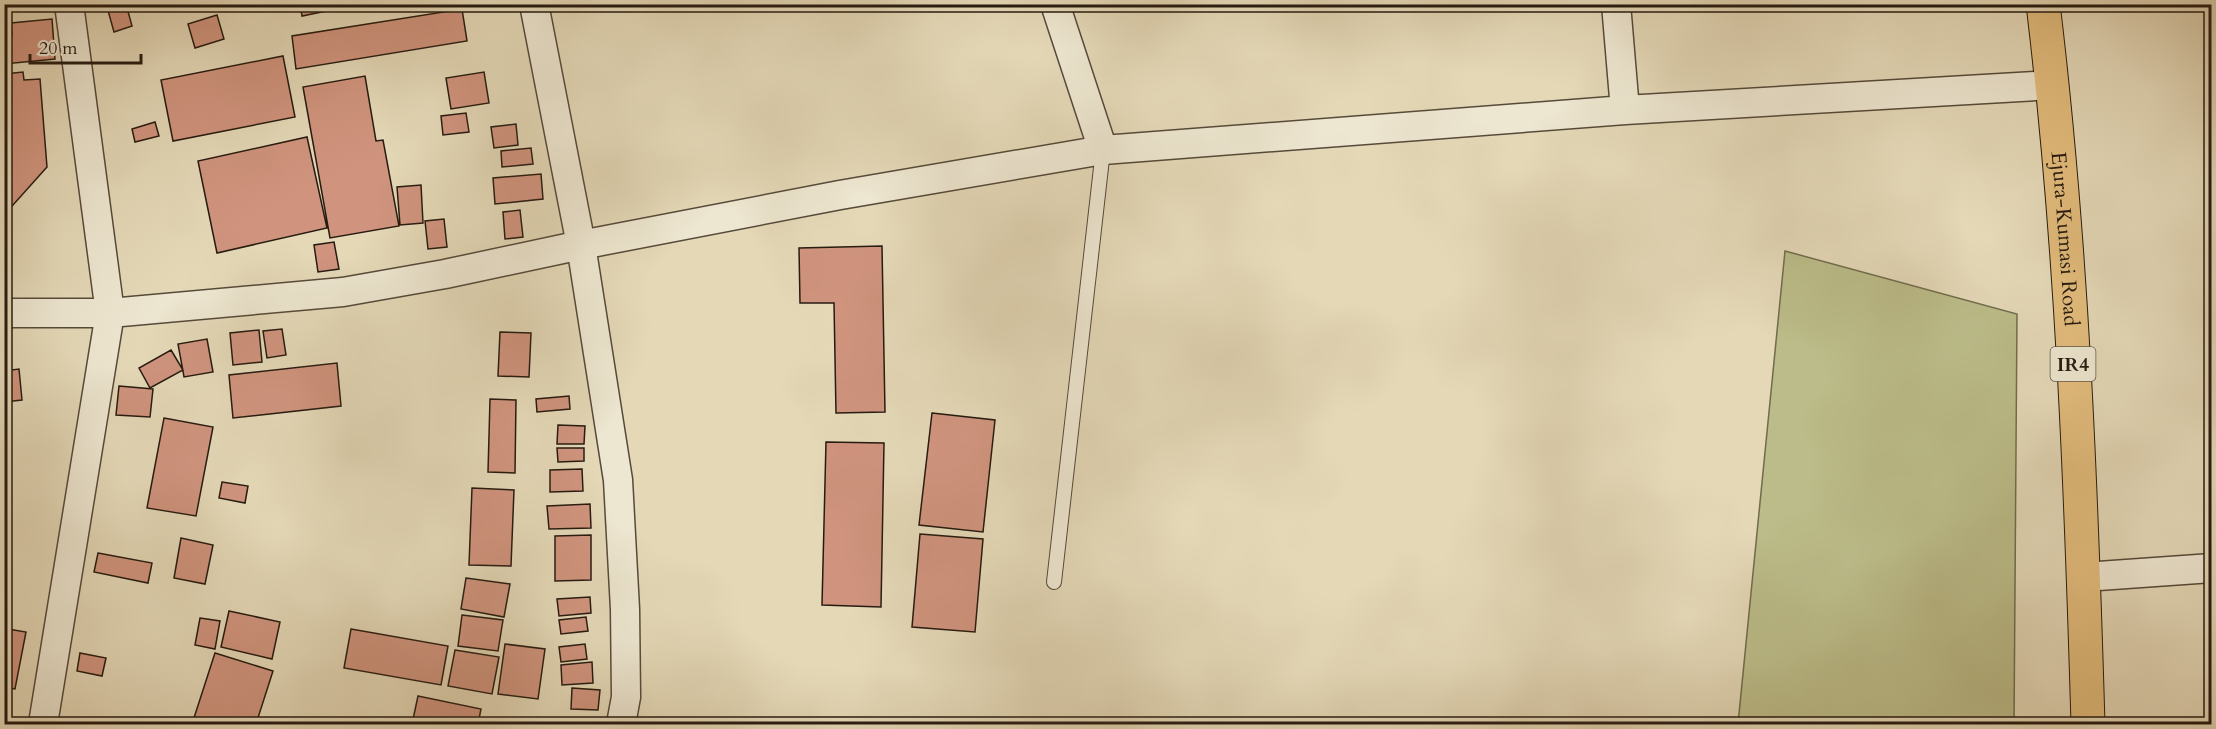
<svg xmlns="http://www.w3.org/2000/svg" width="2216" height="729" viewBox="0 0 2216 729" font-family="Cardo,serif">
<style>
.green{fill:#bbbc89;stroke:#706c4c;stroke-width:1.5}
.building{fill:#d0947e;stroke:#261b10;stroke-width:1.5}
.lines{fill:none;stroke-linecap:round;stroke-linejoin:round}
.lane-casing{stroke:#564a3a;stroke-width:16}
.street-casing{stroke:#564a3a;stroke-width:31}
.primary-casing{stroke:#261b10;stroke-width:35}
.lane{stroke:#ede6d0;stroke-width:14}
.street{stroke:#ede6d0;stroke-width:28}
.primary{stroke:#e2bc7c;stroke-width:33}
.labels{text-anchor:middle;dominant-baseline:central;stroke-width:6;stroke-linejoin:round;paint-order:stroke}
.shield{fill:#ede6d0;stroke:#62584a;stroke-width:1.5}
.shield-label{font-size:20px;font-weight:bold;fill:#261b10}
.street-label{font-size:21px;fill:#261b10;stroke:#ede6d0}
</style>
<rect width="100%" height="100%" fill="#e4d8b7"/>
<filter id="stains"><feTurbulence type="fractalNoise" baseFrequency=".00333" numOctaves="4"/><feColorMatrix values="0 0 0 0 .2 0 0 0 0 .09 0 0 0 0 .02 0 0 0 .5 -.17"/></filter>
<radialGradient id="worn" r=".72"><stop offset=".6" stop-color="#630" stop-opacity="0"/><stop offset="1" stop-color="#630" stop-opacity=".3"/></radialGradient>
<!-- green -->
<path class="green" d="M1785 251 2017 314 2014 724H1738Z"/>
<!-- building -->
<path class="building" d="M117 4H126L132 26 114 32 107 7Z
M300 4H356V5L302 16Z
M462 9 467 41 296 69 292 36Z
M217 15 224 39 195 48 188 24Z
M52 19 55 59 4 64V35H12L11 23Z
M283 56 295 117 173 141 161 80Z
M23 72 24 80 40 79 47 167 4 215V74Z
M484 72 489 103 451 109 446 78Z
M365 76 376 141 383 140 399 226 330 238 303 87Z
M466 113 469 132 443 135 441 116Z
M155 122 159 136 135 142 132 129Z
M516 124 518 145 494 148 491 127Z
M307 137 327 228 217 253 198 161Z
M531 148 533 164 502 167 501 151Z
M541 174 543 199 495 204 493 178Z
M421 185 423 223 400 225 397 187Z
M520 210 523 237 505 239 503 212Z
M444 219 447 247 428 249 425 221Z
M334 242 339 269 318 272 314 245Z
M882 246 885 412 836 413 834 303H800L799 248Z
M282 329 286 355 267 358 263 331Z
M259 330 262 362 233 365 230 333Z
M500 332 531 333 529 377 498 376Z
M207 339 213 372 184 377 178 344Z
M171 350 183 370 150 388 139 368Z
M337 363 341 406 233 418 229 375Z
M19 369 22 400 4 402V371Z
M119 386 153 389 150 417 116 415Z
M569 396 570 409 537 412 536 399Z
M490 399 516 400 515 473 488 472Z
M932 413 995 420 983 532 919 525Z
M164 418 213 427 196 516 147 508Z
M558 425 585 426 584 444H557Z
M826 442 884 443 881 607 822 605Z
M557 448H584V461L558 462Z
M582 469 583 491 550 492V470Z
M222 482 248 486 245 503 219 498Z
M472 488 514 490 511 566 469 565Z
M590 504 591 528 549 529 547 506Z
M920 534 983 539 975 632 912 627Z
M591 535V580L555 581V536Z
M181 538 213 545 205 584 174 578Z
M98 553 152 563 148 583 94 572Z
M466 578 510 584 504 617 461 609Z
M590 597 591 613 559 616 557 599Z
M229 611 280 622 272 659 221 647Z
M462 615 503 620 498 651 458 646Z
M586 617 588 631 561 634 559 620Z
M200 618 220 621 215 649 195 645Z
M8 629 26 632 15 689 4 687V645Z
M351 629 448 646 441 685 344 668Z
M505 644 545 649 538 699 498 694Z
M585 644 587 659 561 662 559 647Z
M455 650 499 657 492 694 448 686Z
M80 653 106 658 102 676 77 671Z
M215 653 273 671 256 724H192Z
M592 662 593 683 562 685 561 665Z
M572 688 600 690 598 710 571 709Z
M418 696 481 709 478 724H412Z"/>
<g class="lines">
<defs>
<path id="lane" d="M1054 582 1103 150"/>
<path id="street" d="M534 4 581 245 618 480 625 609 626 697 621 724
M1055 4 1103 150
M1616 4 1625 110
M4 313H110L343 292 445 274 581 245 840 195 1103 150 1625 110 2053 85
M2084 577 2212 568
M43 724 110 313 69 4"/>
<g id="primary">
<path id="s1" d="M2043 4C2072 243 2081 484 2088 724"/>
</g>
</defs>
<!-- lane casing -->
<use href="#lane" class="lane-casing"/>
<!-- street casing -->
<use href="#street" class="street-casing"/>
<!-- primary casing -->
<use href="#primary" class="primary-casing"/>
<!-- lane -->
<use href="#lane" class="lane"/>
<!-- street -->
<use href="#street" class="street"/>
<!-- primary -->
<use href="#primary" class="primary"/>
</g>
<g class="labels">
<!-- shield labels -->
<rect class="shield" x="2050.5" y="347" width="45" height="34" rx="4.5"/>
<g class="shield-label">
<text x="2073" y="364">IR4</text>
</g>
<!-- street labels -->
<g class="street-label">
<text stroke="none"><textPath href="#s1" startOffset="236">Ejura-Kumasi Road</textPath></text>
</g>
</g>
<!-- margin -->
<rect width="2216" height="729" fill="none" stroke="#e4d8b7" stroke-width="24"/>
<rect x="6" y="6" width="2204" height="717" fill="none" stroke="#261b10" stroke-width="3"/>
<rect x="12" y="12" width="2192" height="705" fill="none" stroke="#261b10" stroke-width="1.5"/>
<!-- scale -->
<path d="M30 54v9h111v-9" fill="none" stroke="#261b10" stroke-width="3"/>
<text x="39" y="54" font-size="18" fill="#261b10" stroke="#ede6d0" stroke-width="4.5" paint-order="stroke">20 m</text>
<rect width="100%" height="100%" filter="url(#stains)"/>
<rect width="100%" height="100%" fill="url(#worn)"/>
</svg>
